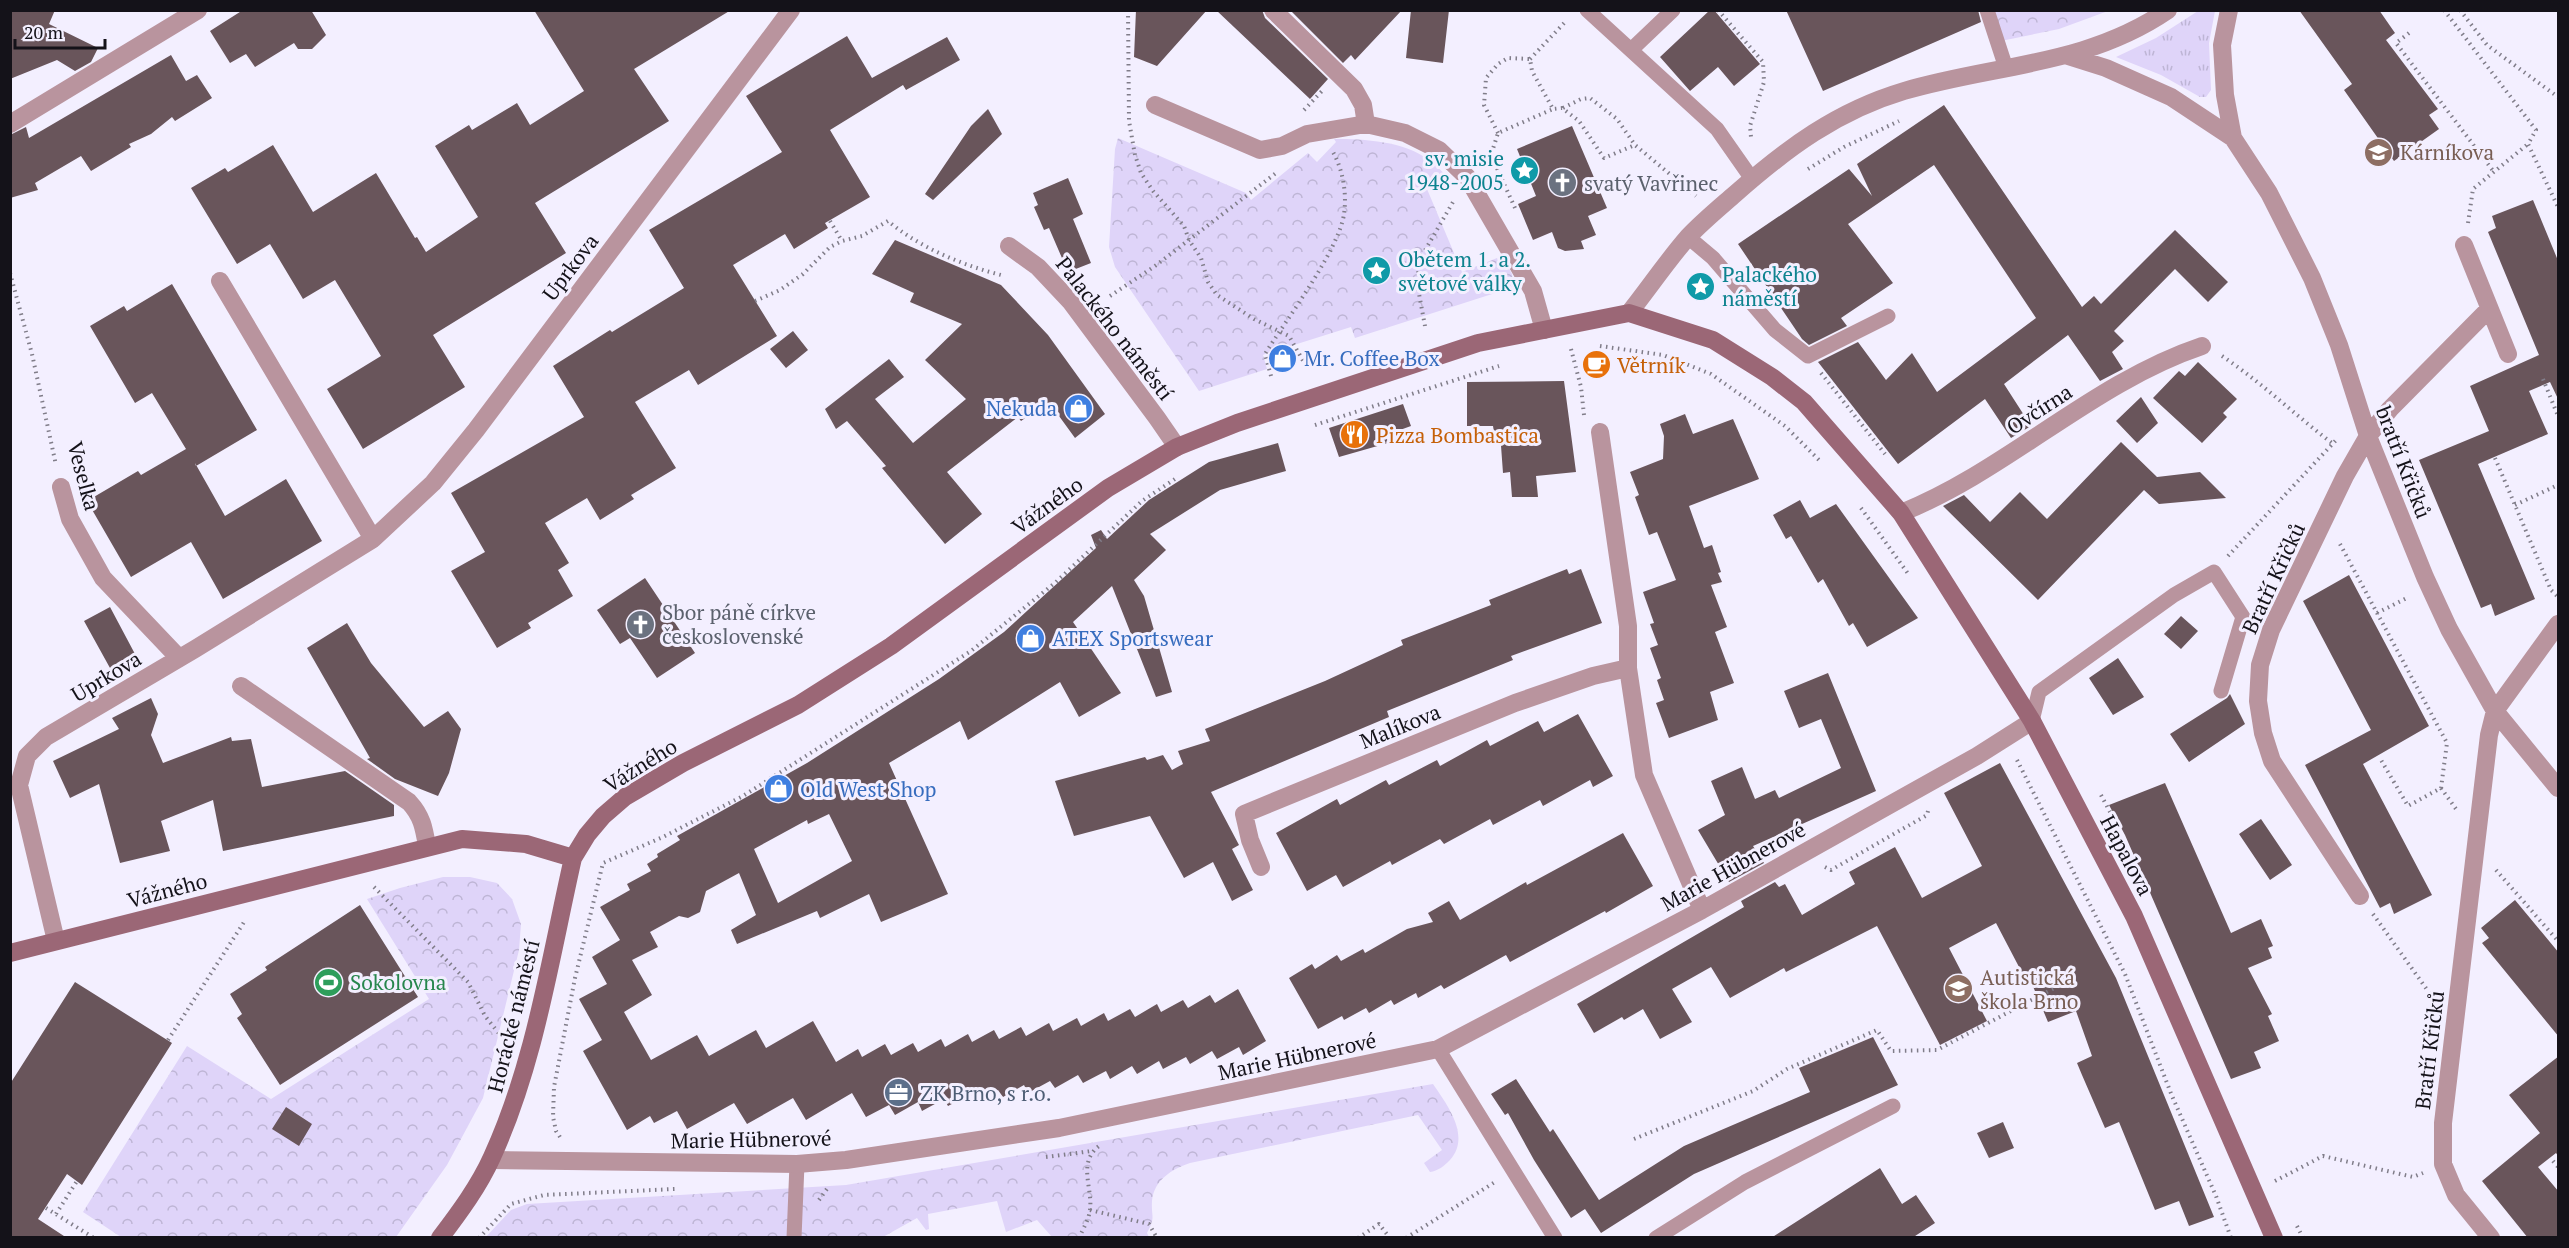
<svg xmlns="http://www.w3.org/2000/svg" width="2569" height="1248" viewBox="0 0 2569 1248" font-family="'PT Serif',serif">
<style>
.grass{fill:url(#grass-tufts)}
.park{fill:url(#park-crowns)}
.building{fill:#69555b;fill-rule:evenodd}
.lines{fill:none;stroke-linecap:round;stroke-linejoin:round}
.path{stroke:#807d89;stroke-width:4;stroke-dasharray:1.5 4.5;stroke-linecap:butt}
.lane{stroke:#b9949e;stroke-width:15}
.street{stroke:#b9949e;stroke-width:18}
.secondary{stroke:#9b6776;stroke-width:18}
.labels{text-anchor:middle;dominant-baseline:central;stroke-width:6;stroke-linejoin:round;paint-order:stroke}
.education-label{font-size:21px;fill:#785e54;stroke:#f3efff;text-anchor:start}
.culture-label{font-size:21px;fill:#0d838f;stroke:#f3efff;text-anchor:start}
.worship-label{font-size:21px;fill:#5b616d;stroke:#f3efff;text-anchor:start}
.street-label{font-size:21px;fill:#141219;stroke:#f3efff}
.shop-label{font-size:21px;fill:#366cbe;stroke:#f3efff;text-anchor:start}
.food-label{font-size:21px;fill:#c56008;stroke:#f3efff;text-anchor:start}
.leisure-label{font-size:21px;fill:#27864d;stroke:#f3efff;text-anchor:start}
.service-label{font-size:21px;fill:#4e5e75;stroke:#f3efff;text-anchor:start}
</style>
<defs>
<pattern id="grass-tufts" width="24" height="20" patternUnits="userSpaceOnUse" patternTransform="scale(1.5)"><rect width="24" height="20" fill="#dfd4f9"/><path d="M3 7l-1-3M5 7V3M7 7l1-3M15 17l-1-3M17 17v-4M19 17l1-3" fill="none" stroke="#beb5d5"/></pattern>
<pattern id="park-crowns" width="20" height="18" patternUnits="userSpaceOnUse" patternTransform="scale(1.5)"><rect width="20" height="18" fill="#dfd4f9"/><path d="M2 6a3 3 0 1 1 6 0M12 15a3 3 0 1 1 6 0" fill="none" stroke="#beb5d5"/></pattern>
</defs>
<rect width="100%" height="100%" fill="#f3efff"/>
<!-- grass -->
<path class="grass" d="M2198 11H2215L2209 43 2211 90 2206 97H2200L2161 75 2116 57 2156 38Z"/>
<!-- park -->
<path class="park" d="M1986 11H2108L2059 29 1996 42Z
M1118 138 1246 193 1251 200 1308 153 1317 162 1336 142 1334 139C1365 139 1404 141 1429 160 1437 165 1443 173 1450 179L1427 189 1462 272 1502 256 1512 274 1514 287 1355 338 1351 327 1265 354 1263 355 1267 369 1199 391 1115 267 1109 247 1115 149Z
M443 877H470L497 883 512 899 521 924 519 950 483 1098 447 1165 396 1237H121L83 1212 187 1046 271 1099 429 999 367 899 400 888Z
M1433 1084C1448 1106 1471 1136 1450 1160 1444 1166 1438 1171 1430 1172L1424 1163 1442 1150 1418 1115 1190 1163C1172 1169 1154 1180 1152 1201 1151 1218 1156 1216 1147 1233L1149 1237H1052L1037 1220 1006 1232 997 1201 928 1214 929 1229 926 1230 917 1218 883 1237 485 1238 511 1210 527 1204 846 1185Z"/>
<!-- building -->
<path class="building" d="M10 10H55L49 24 98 48 91 62 75 71 57 60 10 79Z
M243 10H311L326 35 312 49H298L294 43 255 67 246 54 230 63 210 31Z
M534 10H731L634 69 669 121 535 203 566 253 433 335 465 387 363 449 327 389 381 356 335 280 303 299 270 244 237 264 191 188 225 168 228 172 273 145 313 212 376 173 415 238 417 237 426 252 478 217 435 146 469 125 472 130 517 103 530 125 584 91Z
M1136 10H1207L1157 66 1134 57Z
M1216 10H1262L1265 18 1328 79 1310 99Z
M1290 10H1402L1355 60 1351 55 1343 63Z
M1411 10H1449L1443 63 1406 58Z
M1710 10H1714L1760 64 1734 86 1718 67 1690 91 1660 57Z
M1786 10H1978L1981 22 1823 91Z
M2299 10H2379L2395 33 2386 40 2438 109 2429 115 2439 129 2394 161 2344 90 2352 84Z
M847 36 872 78 947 37 960 60 906 90 903 85 830 130 870 197 825 223 828 228 794 249 785 234 733 265 777 336 698 385 689 370 635 402 676 468 631 495 634 499 600 520 587 498 545 523 569 563 558 570 573 596 528 623 531 628 497 648 451 571 485 552 451 493 584 417 553 366 610 330 612 332 684 288 649 230 782 152 746 96Z
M171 55 186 81 197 75 212 98 175 121 172 117 151 134 129 144 131 147 91 171 81 156 35 183 38 190 10 198V135L26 127 29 138Z
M1944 105 2082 307 2094 296 2101 304 2175 230 2228 282 2208 302 2175 269 2114 331 2124 341 2112 352 2123 369 2100 381 2068 335 2004 384 2031 426 2011 438 1985 399 1898 464 1818 362 1858 342 1886 380 1912 353 1937 392 2036 318 1934 165 1848 224 1893 283 1841 318 1847 326 1809 345 1802 339 1738 244 1849 169 1872 196 1857 164Z
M988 109 1002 134 933 200 925 194 971 126Z
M1572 126 1607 208 1588 216 1596 235 1581 241 1584 249 1565 251 1558 248 1552 232 1533 240 1518 204 1536 196 1517 149Z
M1068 178 1083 214 1073 219 1091 263 1068 272 1049 228 1044 230 1034 207 1038 205 1033 193Z
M2533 200 2559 263V401L2550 382 2529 391 2548 434 2478 464 2535 599 2495 616 2491 604 2481 608 2419 460 2489 431 2470 386 2539 355 2488 232 2496 228 2492 216Z
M895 240 1001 285 1048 335 1105 414 1075 438 1051 405 1031 414 1021 421 1018 417 947 472 982 514 945 544 882 468 886 466 847 421 836 429 825 409 889 359 904 377 875 399 913 443 966 399 925 360 962 324 910 302 914 293 872 274Z
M172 284 257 430 196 466 195 463 225 516 286 479 322 541 223 599 191 542 131 577 87 501 138 471 141 475 186 449 152 393 135 403 90 326 124 306 127 311Z
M793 331 808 350 786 368 770 349Z
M2198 362 2237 399 2223 413 2227 417 2202 443 2153 398 2179 371 2185 376Z
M1564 381 1576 472 1536 476 1538 497H1512L1510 472 1503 473 1500 432H1494L1493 426H1467V382Z
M2141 397 2158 423 2137 443 2116 421Z
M1403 404 1411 426 1386 435 1388 443 1339 457 1329 428Z
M1685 414 1693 434 1733 419 1759 479 1689 506 1704 548 1712 545 1721 572 1718 573 1722 582 1711 585 1727 627 1715 632 1734 683 1710 692 1718 720 1669 738 1656 703 1664 700 1657 680 1661 678 1650 648 1658 645 1650 624 1654 623 1643 592 1676 580 1657 532 1649 535 1635 497 1639 495 1630 472 1663 459 1664 436 1660 424Z
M2121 442 2157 477 2200 472 2226 498 2159 504 2144 490 2038 600 1943 506 1964 495 1990 522 2020 492 2047 519Z
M1278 443 1286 471 1220 490 1150 534 1166 550 1134 580 1144 596 1172 692 1156 697 1112 586 1073 622 1121 693 1079 717 1060 682 968 740 960 721 889 763 948 894 881 922 869 894 820 918 817 911 737 944 731 930 756 915 739 873 706 891 700 912 688 918 679 916 650 932 658 947 632 960 652 995 624 1012 651 1060 697 1035 709 1056 756 1030 766 1048 813 1021 836 1062 858 1049 862 1057 885 1044 891 1055 913 1043 918 1052 941 1039 945 1047 968 1034 972 1042 994 1030 999 1039 1021 1027 1026 1036 1049 1023 1053 1031 1077 1018 1081 1026 1104 1013 1108 1021 1130 1009 1135 1017 1157 1004 1161 1012 1183 1000 1188 1008 1210 995 1215 1003 1238 989 1266 1041 1243 1055 1239 1047 1217 1059 1212 1051 1190 1064 1186 1057 1163 1069 1159 1061 1137 1074 1132 1066 1110 1079 1106 1071 1083 1083 1078 1075 1055 1088 1050 1081 1028 1093 1024 1085 1003 1097 998 1090 976 1102 971 1094 948 1106 944 1099 922 1111 918 1102 895 1115 889 1105 866 1117 852 1093 806 1120 793 1098 747 1124 734 1103 687 1129 677 1111 654 1123 650 1116 627 1130 583 1051 602 1040 579 999 607 984 592 957 620 940 600 907 630 890 627 884 651 871 647 864 658 857 657 854 680 840 677 836 807 763 939 679 1004 632 1096 548 1091 535 1101 530 1107 539 1149 500 1209 462ZM829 814 852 861 778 903 754 849 807 820 808 824Z
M1800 500 1810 518 1836 504 1918 618 1867 647 1853 623 1849 626 1823 579 1818 583 1791 536 1786 539 1773 515Z
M1567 569 1569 574 1581 569 1602 623 1511 656 1513 660 1387 711 1389 717 1211 792 1239 845 1232 849 1253 890 1232 901 1213 862 1184 878 1150 816 1074 836 1055 781 1145 757 1147 760 1163 755 1172 770 1183 764 1178 751 1210 741 1205 729 1325 681 1403 645 1401 640 1491 605 1489 600Z
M2349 575 2429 726 2363 764 2432 895 2394 914 2390 903 2380 908 2305 765 2371 730 2303 601Z
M645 578 695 653 657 678 630 638 620 644 597 610Z
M110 607 135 654 110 668 84 621Z
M2181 616 2198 631 2181 649 2164 634Z
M347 623 371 663 424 727 448 711 461 729 449 773 438 796 395 779 367 759 370 758 307 648Z
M2118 658 2144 697 2113 715 2089 678Z
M1828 673 1876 791 1753 846 1764 863 1729 882 1698 830 1725 815 1711 781 1742 767 1755 799 1775 790 1779 798 1841 768 1821 719 1799 728 1784 691Z
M2230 694 2245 724 2189 762 2170 734 2227 698Z
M151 698 158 714 151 735 163 763 231 737 232 741 251 739 262 787 345 771 394 805V816L223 851 213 800 161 821 170 851 120 863 99 784 70 798 53 761 119 729 112 718Z
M1578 714 1613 776 1593 787 1590 780 1543 806 1540 800 1493 825 1490 819 1444 844 1440 839 1392 865 1390 861 1343 887 1336 875 1307 891 1276 833 1337 799 1340 805 1386 780 1389 785 1437 760 1440 766 1487 740 1490 746 1538 721 1544 732Z
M2000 763 2116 978 2214 1217 2189 1226 2179 1201 2155 1210 2119 1122 2105 1128 2082 1075 2077 1063 2092 1056 2076 1011 2048 1022 2032 984 2029 986 1996 923 1949 948 1987 1021 1940 1045 1877 926 1786 972 1784 968 1730 998 1711 967 1672 989 1692 1022 1660 1039 1643 1009 1624 1020 1622 1017 1594 1033 1577 1004 1744 907 1741 901 1775 882 1779 887 1785 884 1802 915 1855 884 1849 872 1895 847 1922 898 1982 866 1944 793Z
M2165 783 2231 933 2261 919 2273 946 2268 948 2272 958 2248 968 2272 1014 2268 1016 2279 1041 2254 1052 2261 1068 2231 1079 2125 835 2109 805Z
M2261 819 2292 865 2270 880 2239 834Z
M1623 833 1653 886 1606 913 1605 911 1510 962 1506 955 1444 989 1441 985 1418 998 1416 993 1394 1005 1391 1000 1369 1013 1366 1008 1344 1020 1342 1016 1318 1029 1289 978 1312 964 1315 969 1337 955 1341 961 1363 949 1365 953 1407 929 1433 922 1428 913 1449 901 1460 920 1526 882 1527 885Z
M2515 900 2559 953V1037L2482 943 2489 938 2481 928Z
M360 905 418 997 280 1085 237 1018 242 1014 230 994 267 970 265 967Z
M75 982 172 1043 82 1185 67 1174 38 1219 67 1238H10V1084Z
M1873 1037 1898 1085 1694 1174 1601 1233 1585 1209 1571 1218 1534 1160 1508 1113 1505 1115 1491 1094 1516 1079 1550 1132 1553 1129 1599 1200 1684 1146 1810 1092 1799 1068Z
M2559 1056V1157L2556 1153 2538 1167 2559 1192V1238H2528L2482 1181 2540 1133 2509 1095Z
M286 1107 312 1124 299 1146 272 1129Z
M2003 1122 2014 1148 1989 1158 1977 1133Z
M1880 1168 1902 1204 1916 1195 1935 1223 1912 1238H1771Z"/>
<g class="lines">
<!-- path -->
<path class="path" d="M1128 10 1129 121 1135 155 1141 173 1153 191 1184 226 1189 240 1201 258 1208 282 1217 295 1254 319 1289 336 1306 366
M1718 10 1763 62 1764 82 1750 126 1751 137
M2444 10 2536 130 2528 144 2558 207
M2460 10 2487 45 2558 97
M2409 33 2396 43 2494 172
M1530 59 1567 20
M1563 108 1581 99 1590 98 1617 119 1635 145 1696 196
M1304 110 1322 91
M1498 133 1484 105 1486 78 1498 64 1508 58 1530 59 1532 71 1553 109 1562 108 1579 121 1604 158 1635 145
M1808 169 1844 147 1899 121
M1515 208 1491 155 1498 133 1553 109
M830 221 842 241
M2468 223 2473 189 2528 144
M10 273 32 354 56 465
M1110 296 1155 266 1276 173
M755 301 780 290 803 274 830 247 842 241 862 236 888 221C920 248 964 266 1005 276
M1425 326 1417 283 1420 259 1453 202
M1600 346 1663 355 1711 374 1785 426 1821 462
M1571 349 1581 387 1584 415
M2222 356C2261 382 2295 415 2332 443
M1821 373 1885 454
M1271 376 1265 354C1286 320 1339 250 1344 214 1347 194 1343 170 1333 152
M2543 379 2558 416
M1315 425 1499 366
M2495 458 2551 590 2558 597
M2515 505 2558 485
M1861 508 1909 575
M2340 544 2447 743 2441 788 2408 806 2381 760
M2228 556 2338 438
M2377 613 2409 597
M2017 760 2125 974 2172 1096 2216 1196 2231 1238
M2441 788 2456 809
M2101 795 2110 812
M1825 867 1831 870 1927 815 1928 811
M2496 870 2558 941
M374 887 468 982 485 1016 505 1041
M2373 914 2433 998
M168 1040 246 919
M560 1137 556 1131 553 1117 554 1087 575 978 603 863 663 837 743 796 971 651 1056 582 1142 501 1175 479
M1634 1139 1753 1091 1787 1069 1877 1030 1891 1051 1937 1050 2060 985
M1046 1157 1092 1151
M2553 1161 2558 1167
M2275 1181 2323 1156 2413 1177 2423 1173
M819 1200 829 1186
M46 1208 94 1238
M1090 1210 1149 1224 1157 1238
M56 1214 77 1181
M2297 1226 2303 1238
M479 1238 511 1204 544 1195 675 1189
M1079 1238C1083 1229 1089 1219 1090 1210 1093 1188 1077 1163 1099 1146
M1358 1238 1379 1224 1390 1238
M1406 1238 1495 1182"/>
<!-- lane -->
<path class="lane" d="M1587 10 1717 129 1752 179
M1987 10 2006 68
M1631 50 1673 10
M1688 237 1713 258 1775 330 1808 356 1888 316
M2032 721 2039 692 2174 595 2214 572 2243 617 2221 691
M1438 1049 1555 1238
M794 1238 797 1164
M1656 1238 1745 1182 1893 1106"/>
<!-- street -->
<path class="street" d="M1273 10 1354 89 1363 105 1366 124 1405 133 1439 150 1467 177 1533 291 1544 330
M2229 10 2222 45 2225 95 2233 138
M2068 56 2106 68 2171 97 2233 138 2269 193 2312 278 2339 345 2368 436 2425 577 2449 629 2495 711 2558 788
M1155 105 1260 150 1282 146 1307 134 1366 124
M10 124 198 10
M2464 245 2508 354
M1009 246 1038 267 1070 301 1157 418 1177 447
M220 281 373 539
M1629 313C1649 288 1667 261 1688 237 1702 222 1719 208 1735 194 1787 148 1837 111 1904 91 1996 64 2086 66 2168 10
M1600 432 1628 626V668L1644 775 1702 910
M61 487 70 519 103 578 179 658
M1901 513C2008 470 2092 383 2202 346
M241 686 409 802C422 816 424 828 427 846
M1261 867 1250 840 1244 814 1515 703 1593 676 1628 668
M2360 896 2272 761 2263 733 2258 701 2260 665 2271 630 2345 476 2368 436 2390 409 2489 309
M56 941 19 785 27 756 46 737 195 649 373 539 433 483 476 430 791 10
M492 1160 797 1164 846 1160 1059 1128 1438 1049 1702 910 1977 756 2032 721
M2491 1238 2456 1195 2443 1164V1123L2489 735 2495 711 2558 624"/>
<!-- secondary -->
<path class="secondary" d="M10 953 462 839 526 844 573 858
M440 1238C459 1213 479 1186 492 1157 535 1063 550 959 573 858L587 835 603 816 625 797 683 763 798 705 891 646 1108 488 1177 447 1237 423 1478 343 1629 313 1713 340 1772 377 1804 402 1901 513 2032 721 2134 916 2274 1238"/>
</g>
<!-- icons -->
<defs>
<symbol id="school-disc" viewBox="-11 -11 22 22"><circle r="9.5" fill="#8d6e63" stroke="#f3efff"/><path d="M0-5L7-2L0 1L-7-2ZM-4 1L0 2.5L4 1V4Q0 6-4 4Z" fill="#fff"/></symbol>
<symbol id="sight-disc" viewBox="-11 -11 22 22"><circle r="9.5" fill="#0f9aa8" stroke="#f3efff"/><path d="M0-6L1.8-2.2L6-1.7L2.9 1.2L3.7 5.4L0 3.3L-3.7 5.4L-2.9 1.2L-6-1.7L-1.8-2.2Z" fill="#fff"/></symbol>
<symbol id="church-disc" viewBox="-11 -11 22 22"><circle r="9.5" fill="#6b7280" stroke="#f3efff"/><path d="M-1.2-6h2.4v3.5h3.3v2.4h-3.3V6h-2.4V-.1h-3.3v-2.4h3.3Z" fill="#fff"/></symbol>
<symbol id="shop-disc" viewBox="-11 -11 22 22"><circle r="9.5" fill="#3f7fe0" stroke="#f3efff"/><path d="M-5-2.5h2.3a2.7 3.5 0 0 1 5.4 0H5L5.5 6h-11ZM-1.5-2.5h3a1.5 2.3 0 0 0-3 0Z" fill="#fff"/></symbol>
<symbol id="cafe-disc" viewBox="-11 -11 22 22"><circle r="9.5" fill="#e8710a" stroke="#f3efff"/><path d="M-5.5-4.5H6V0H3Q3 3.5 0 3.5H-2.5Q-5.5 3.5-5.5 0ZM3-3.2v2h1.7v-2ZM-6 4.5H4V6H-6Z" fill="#fff"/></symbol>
<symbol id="restaurant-disc" viewBox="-11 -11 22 22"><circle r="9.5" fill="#e8710a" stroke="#f3efff"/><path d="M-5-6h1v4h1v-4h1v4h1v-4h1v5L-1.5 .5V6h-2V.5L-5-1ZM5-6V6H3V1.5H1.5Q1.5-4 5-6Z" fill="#fff"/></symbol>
<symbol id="stadium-disc" viewBox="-11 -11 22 22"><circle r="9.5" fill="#2e9e5b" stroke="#f3efff"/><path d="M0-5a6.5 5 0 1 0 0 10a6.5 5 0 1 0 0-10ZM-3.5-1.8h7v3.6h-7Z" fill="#fff"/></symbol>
<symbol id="office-disc" viewBox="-11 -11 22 22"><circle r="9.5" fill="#5c6f8a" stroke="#f3efff"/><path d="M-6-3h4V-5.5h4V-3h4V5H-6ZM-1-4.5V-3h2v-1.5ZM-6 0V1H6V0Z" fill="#fff"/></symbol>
</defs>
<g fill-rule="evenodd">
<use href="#school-disc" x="2362" y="136" width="33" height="33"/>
<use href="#sight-disc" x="1508" y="154" width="33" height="33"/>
<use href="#church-disc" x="1546" y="166" width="33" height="33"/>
<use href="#sight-disc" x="1360" y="254" width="33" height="33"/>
<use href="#sight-disc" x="1684" y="270" width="33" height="33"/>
<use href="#shop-disc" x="1266" y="342" width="33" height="33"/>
<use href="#cafe-disc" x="1580" y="348" width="33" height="33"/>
<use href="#shop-disc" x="1062" y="392" width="33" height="33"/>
<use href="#restaurant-disc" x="1338" y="418" width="33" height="33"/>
<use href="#church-disc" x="624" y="608" width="33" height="33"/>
<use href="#shop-disc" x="1014" y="622" width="33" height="33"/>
<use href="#shop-disc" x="762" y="772" width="33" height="33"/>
<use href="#stadium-disc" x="312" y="966" width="33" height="33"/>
<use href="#school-disc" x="1942" y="972" width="33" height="33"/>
<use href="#office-disc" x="882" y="1076" width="33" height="33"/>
</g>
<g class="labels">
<!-- education labels -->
<g class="education-label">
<text x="2400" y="152">Kárníkova</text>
<text x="1980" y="977">Autistická<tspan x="1980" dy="24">škola Brno</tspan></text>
</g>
<!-- culture labels -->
<g class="culture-label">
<text x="1504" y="158" text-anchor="end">sv. misie<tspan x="1504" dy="24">1948-2005</tspan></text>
<text x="1398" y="259">Obětem 1. a 2.<tspan x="1398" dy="24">světové války</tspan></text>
<text x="1722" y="274">Palackého<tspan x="1722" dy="24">náměstí</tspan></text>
</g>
<!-- worship labels -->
<g class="worship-label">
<text x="1584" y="183">svatý Vavřinec</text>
<text x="662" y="612">Sbor páně církve<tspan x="662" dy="24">československé</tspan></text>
</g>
<!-- street labels -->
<g class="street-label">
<text transform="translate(570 267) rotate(-53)">Uprkova</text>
<text transform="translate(1115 328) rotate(52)">Palackého náměstí</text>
<text transform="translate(2039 409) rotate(-33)">Ovčírna</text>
<text transform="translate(2404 462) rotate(69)">bratří Křičků</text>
<text transform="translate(84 476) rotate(75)">Veselka</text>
<text transform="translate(1047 505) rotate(-36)">Vážného</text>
<text transform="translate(2273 578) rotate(-65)">Bratří Křičků</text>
<text transform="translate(106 676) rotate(-31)">Uprkova</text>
<text transform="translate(1400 726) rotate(-22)">Malíkova</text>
<text transform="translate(640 765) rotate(-32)">Vážného</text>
<text transform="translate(2127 855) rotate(62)">Hapalova</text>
<text transform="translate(1733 866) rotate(-29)">Marie Hübnerové</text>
<text transform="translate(167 890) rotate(-15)">Vážného</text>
<text transform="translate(513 1016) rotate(-76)">Horácké náměstí</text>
<text transform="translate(2429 1050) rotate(-83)">Bratří Křičků</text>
<text transform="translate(1297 1056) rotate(-12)">Marie Hübnerové</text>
<text transform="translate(751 1139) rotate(-1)">Marie Hübnerové</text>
</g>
<!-- shop labels -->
<g class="shop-label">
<text x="1304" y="358">Mr. Coffee Box</text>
<text x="1057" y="408" text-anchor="end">Nekuda</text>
<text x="1052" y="638">ATEX Sportswear</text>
<text x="800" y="789">Old West Shop</text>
</g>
<!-- food labels -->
<g class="food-label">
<text x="1617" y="365">Větrník</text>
<text x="1376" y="435">Pizza Bombastica</text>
</g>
<!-- leisure labels -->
<g class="leisure-label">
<text x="350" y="982">Sokolovna</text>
</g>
<!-- service labels -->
<g class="service-label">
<text x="920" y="1093">ZK Brno, s r.o.</text>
</g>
</g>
<!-- border -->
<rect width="2569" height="1248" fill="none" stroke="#141219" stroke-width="24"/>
<!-- scale -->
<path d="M15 39v9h90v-9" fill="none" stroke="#141219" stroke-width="3"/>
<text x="24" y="39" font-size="18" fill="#141219" stroke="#f3efff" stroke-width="4.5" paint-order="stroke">20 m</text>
</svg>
